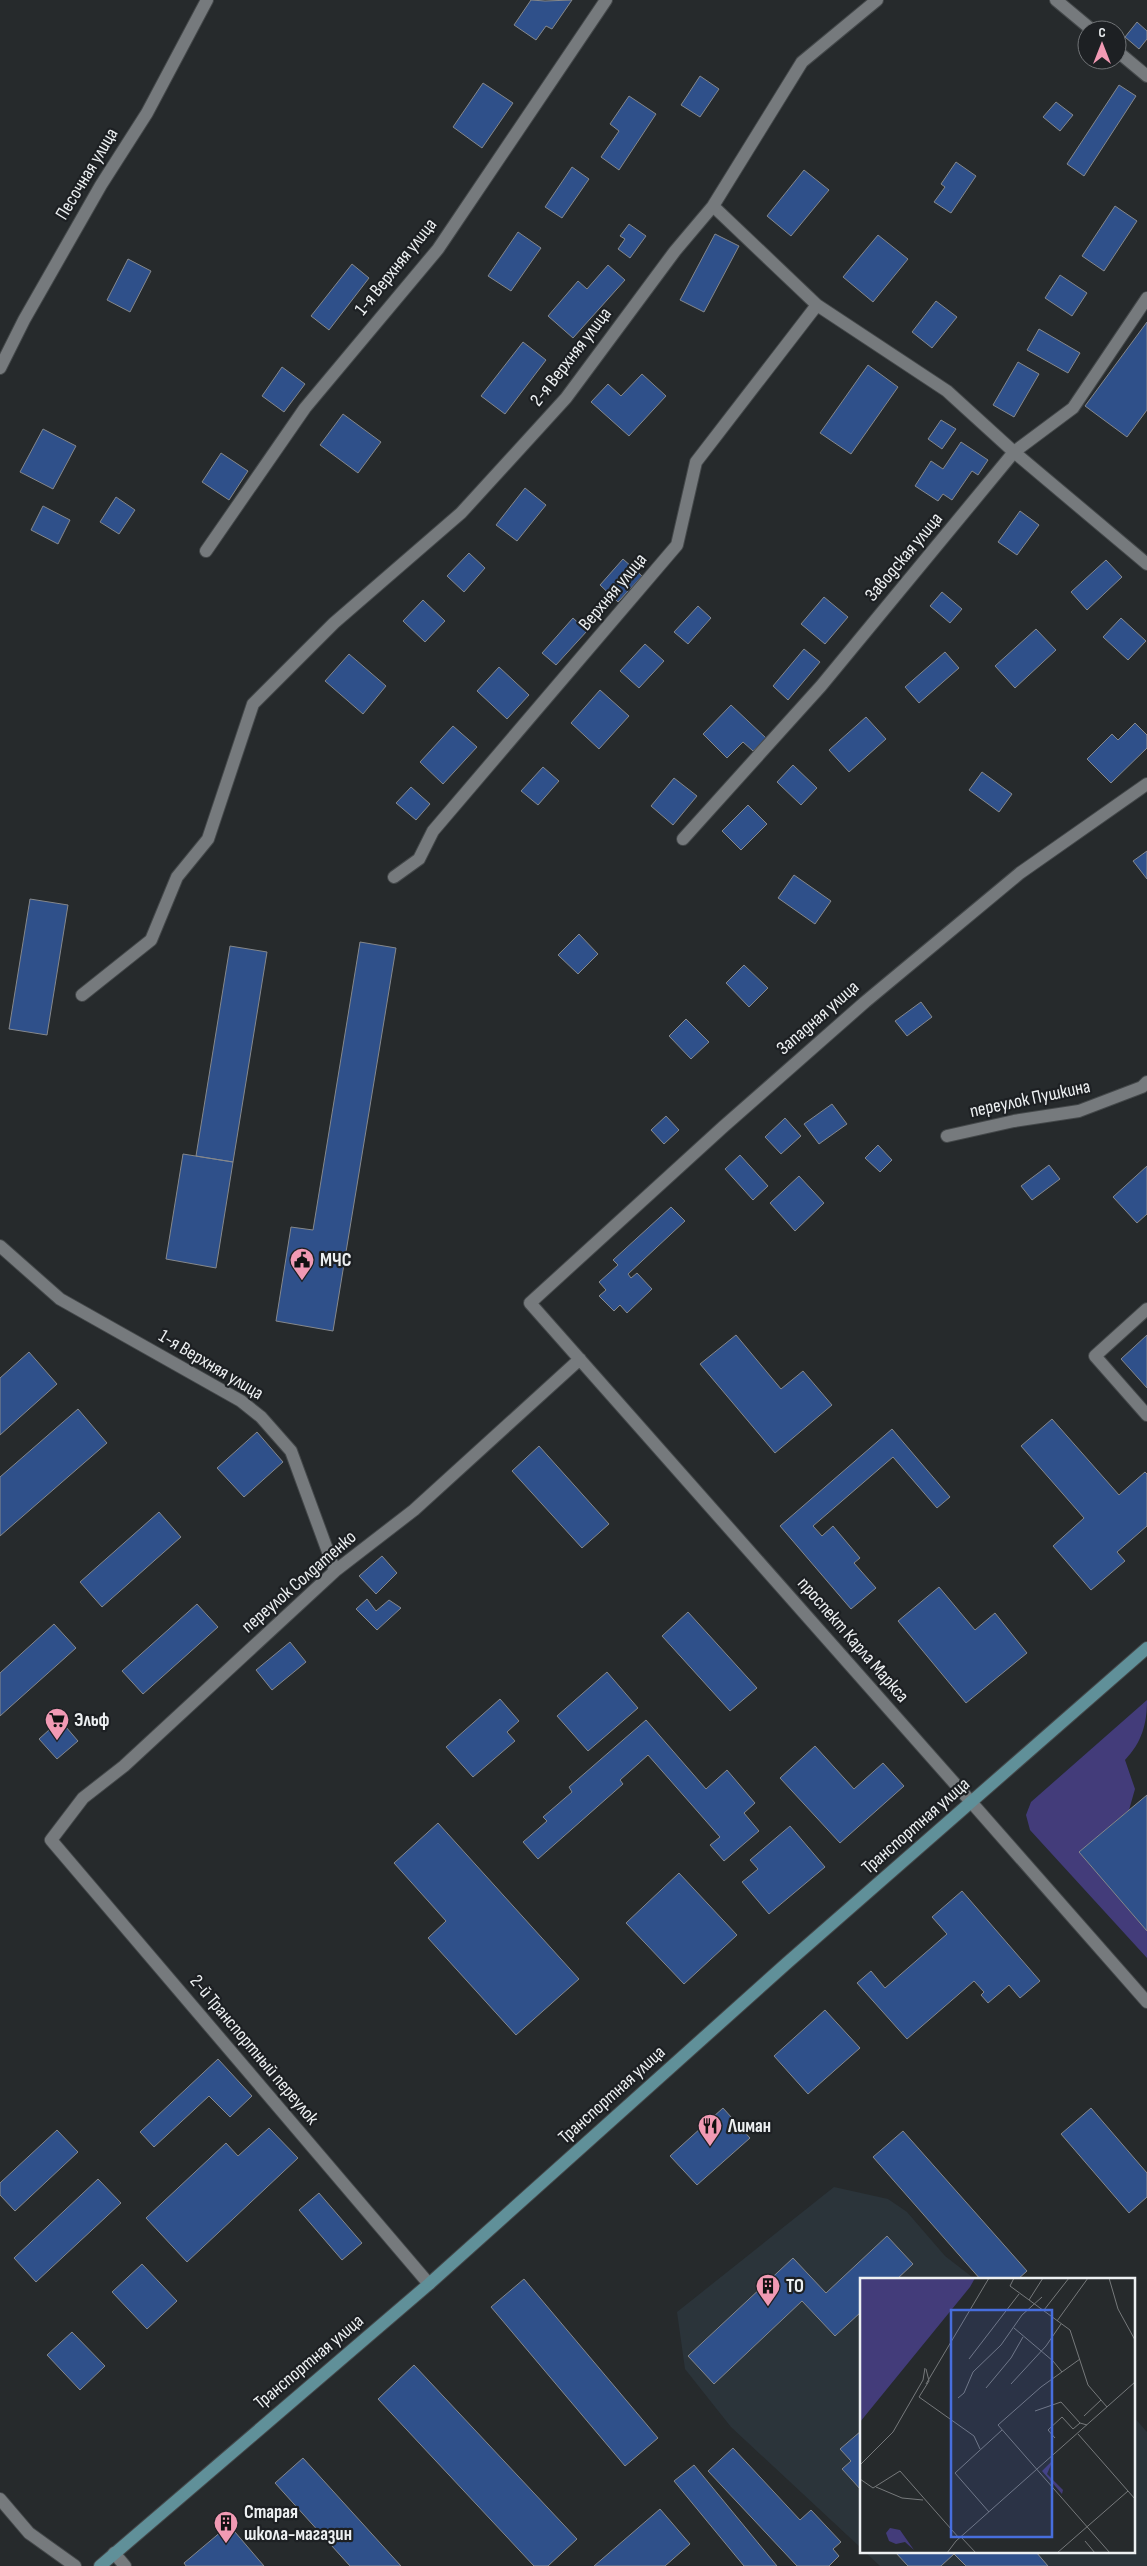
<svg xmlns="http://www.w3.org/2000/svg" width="1147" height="2566" viewBox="0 0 1147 2566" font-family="'Sofia Sans Condensed',sans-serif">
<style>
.built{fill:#2b343a}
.green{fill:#433c7a}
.building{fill:#2f508a;stroke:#85888c}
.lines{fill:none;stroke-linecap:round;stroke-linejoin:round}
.minor-casing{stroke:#44484a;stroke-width:14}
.tertiary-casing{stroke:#44484a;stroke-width:14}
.secondary-casing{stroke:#44484a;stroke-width:14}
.minor{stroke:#767a7d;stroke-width:12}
.tertiary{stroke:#767a7d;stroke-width:12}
.secondary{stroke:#609099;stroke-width:12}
.labels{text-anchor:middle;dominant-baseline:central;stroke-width:4.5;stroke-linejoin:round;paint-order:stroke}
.street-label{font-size:19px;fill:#edf0f2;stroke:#1d2023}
.poi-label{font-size:19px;font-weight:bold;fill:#edf0f2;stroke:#1d2023;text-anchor:start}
.inset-road{fill:none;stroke:#76797b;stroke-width:1}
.view{fill:#476edd;fill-opacity:0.15;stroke:#476edd;stroke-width:2.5}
.inset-edge{fill:none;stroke:#edf0f2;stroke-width:2.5}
</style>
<rect width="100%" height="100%" fill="#262a2c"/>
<!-- built -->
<path class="built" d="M834 2187 888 2199 907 2212 945 2256 976 2280H861V2548L731 2427 685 2369 677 2312Z
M1133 2416 1147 2432V2566H880L865 2552H1133Z"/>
<!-- green -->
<path class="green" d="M1147 1700C1147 1724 1142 1742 1125 1760L1135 1789 1129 1810 1080 1852 1147 1931V1958L1030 1830 1026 1815 1031 1802Z"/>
<!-- building -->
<path class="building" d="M531 0 545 1 572 0 552 29 546 26 536 40 514 25Z
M1137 22 1147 31V39L1139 49 1125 37Z
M700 76 719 89 700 117 681 105Z
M483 83 513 103 482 148 453 127Z
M1119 85 1136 96 1084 176 1067 164Z
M629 96 656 114 619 170 601 157 619 131 610 124Z
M1056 102 1073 115 1060 131 1043 117Z
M956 162 976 176 951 213 934 202 945 187 941 184Z
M572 167 589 179 562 218 545 207Z
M804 170 829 190 791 236 767 216Z
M1115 206 1137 221 1104 271 1082 256Z
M629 224 646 236 630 258 618 249 625 239 620 236Z
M518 232 541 248 511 291 488 276Z
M715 234 739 246 704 312 680 300Z
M878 235 908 259 873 302 843 277Z
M128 259 151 271 130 312 107 300Z
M352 264 369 278 329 330 311 316Z
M608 265 625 280 573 338 548 316 578 281 587 289Z
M1060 275 1087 293 1072 316 1045 298Z
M936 301 957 317 932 348 912 332Z
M1147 322V410L1127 437 1085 406Z
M1039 329 1080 353 1068 373 1027 350Z
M523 342 546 360 505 414 481 396Z
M1018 362 1039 374 1014 417 993 405Z
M868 365 898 387 851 454 820 433Z
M282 367 305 384 284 412 262 396Z
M642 374 666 396 629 436 591 402 608 384 621 396Z
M343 414 381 442 358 473 320 445Z
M941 420 956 429 942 449 928 439Z
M43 429 76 446 53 489 20 472Z
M961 442 988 460 978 475 972 471 952 500 943 494 938 501 915 486 931 461 943 469Z
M221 453 248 471 229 500 202 482Z
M525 488 546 505 517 541 496 525Z
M116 497 135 510 119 534 100 522Z
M43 506 70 520 58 544 31 530Z
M1020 511 1039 525 1017 555 998 542Z
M469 553 485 568 464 592 447 576Z
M623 559 642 576 618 602 600 585Z
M1106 560 1122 577 1087 610 1071 592Z
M942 592 962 609 950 623 930 606Z
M824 597 848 617 825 644 801 624Z
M423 600 445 621 425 642 403 621Z
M698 606 711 618 688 644 674 632Z
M573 618 587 631 556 665 542 653Z
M1121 618 1146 641 1128 660 1103 637Z
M1036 629 1056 650 1015 688 995 666Z
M645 644 664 661 639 688 620 671Z
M804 649 820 662 788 700 773 686Z
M945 652 959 668 919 703 905 687Z
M349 654 386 686 363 714 325 681Z
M499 667 529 695 507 719 477 691Z
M600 690 629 716 599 749 571 723Z
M731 705 766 738 753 751 743 742 727 758 703 734Z
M866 717 886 739 849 772 829 750Z
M1135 723 1147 735V748L1111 783 1087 759 1112 734 1118 740Z
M453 726 477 747 443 784 420 762Z
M793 765 817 788 801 805 777 782Z
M543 767 559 781 538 805 521 791Z
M982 772 1012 794 999 812 969 790Z
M674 778 697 796 673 825 651 806Z
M411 787 430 804 416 820 396 803Z
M748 805 767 824 741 850 722 831Z
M1147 851V879L1133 861Z
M794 875 831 901 815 924 778 898Z
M30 899 68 905 47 1035 9 1029Z
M579 934 598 954 578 974 558 955Z
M360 942 396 948 333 1331 276 1321 291 1227 313 1230Z
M230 946 267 952 233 1162 196 1156Z
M744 965 768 988 749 1007 726 983Z
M921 1002 932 1017 907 1036 895 1021Z
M686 1019 709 1042 691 1059 669 1036Z
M832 1104 847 1124 819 1144 804 1124Z
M666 1116 679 1130 664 1144 651 1130Z
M785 1118 801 1136 781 1154 765 1137Z
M878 1145 892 1160 880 1172 865 1158Z
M183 1154 233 1162 216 1268 166 1259Z
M740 1155 768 1186 753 1200 725 1169Z
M1049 1165 1060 1179 1032 1200 1021 1186Z
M1147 1166V1214L1137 1223 1113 1197Z
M799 1176 824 1203 795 1231 770 1203Z
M671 1207 685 1221 628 1274 631 1278 637 1273 652 1289 627 1313 620 1305 614 1311 599 1296 606 1290 599 1282 618 1265 613 1260Z
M736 1335 781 1389 803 1371 832 1405 775 1453 700 1364Z
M1147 1335V1388L1121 1359Z
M29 1352 57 1384 0 1435V1378Z
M78 1409 107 1443 0 1536V1477Z
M1052 1419 1119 1495 1145 1472 1147 1474V1526L1117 1552 1125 1561 1091 1590 1053 1546 1084 1518 1021 1446Z
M892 1429 950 1497 937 1508 893 1457 813 1526 822 1536 833 1526 860 1558 854 1563 876 1588 851 1609 780 1526Z
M257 1432 283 1462 244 1497 217 1468Z
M539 1446 609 1524 582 1548 512 1471Z
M159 1512 181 1537 102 1607 80 1582Z
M382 1556 397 1573 376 1594 359 1576Z
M939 1587 975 1630 995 1613 1027 1653 966 1703 898 1621Z
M367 1599 376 1611 389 1600 401 1608 377 1630 356 1609Z
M197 1604 218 1627 143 1694 122 1671Z
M688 1612 757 1688 730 1711 662 1636Z
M54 1624 76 1648 0 1716V1673Z
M290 1642 306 1662 272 1690 256 1670Z
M607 1672 638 1708 588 1751 557 1716Z
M500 1699 519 1721 507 1732 515 1741 473 1777 446 1747Z
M60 1720 78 1741 57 1759 39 1739Z
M646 1720 706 1789 727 1770 755 1803 744 1813 759 1831 724 1861 710 1845 720 1837 648 1755 620 1780 623 1784 538 1859 523 1842 547 1821 543 1817 572 1792 569 1787Z
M815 1746 854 1789 883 1763 904 1786 840 1843 780 1778Z
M1147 1795V1931L1079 1852Z
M438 1823 579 1979 516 2035 428 1938 446 1921 394 1863Z
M790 1826 825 1867 769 1914 742 1882 758 1869 750 1860Z
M679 1873 737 1935 684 1984 626 1923Z
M962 1891 1040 1981 1020 1998 1009 1985 988 2003 981 1995 984 1992 974 1981 907 2039 857 1983 871 1971 885 1988 947 1934 932 1917Z
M825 2010 860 2048 808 2094 774 2056Z
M218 2059 252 2096 230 2117 209 2096 154 2147 140 2132Z
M723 2108 750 2138 697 2185 670 2156Z
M1091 2108 1147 2173V2197L1129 2213 1061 2134Z
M269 2128 298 2158 187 2262 146 2218 226 2143 238 2156Z
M57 2130 78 2152 15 2211 0 2195V2183Z
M903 2131 1027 2271 1017 2280H981L873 2157Z
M98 2179 121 2203 36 2282 14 2258Z
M319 2193 362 2243 342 2260 299 2210Z
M887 2236 913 2264 896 2280H861V2312L835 2336 802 2301 714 2384 688 2356 793 2258 826 2293Z
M142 2264 177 2301 147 2329 112 2292Z
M524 2279 658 2438 625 2466 491 2307Z
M72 2332 105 2366 80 2390 47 2355Z
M414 2365 577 2539 548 2566H534L378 2399Z
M861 2431V2490L842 2469 851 2461 840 2449Z
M733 2448 800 2520 811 2510 841 2542 833 2549 839 2556 829 2566H797L708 2471Z
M303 2458 401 2566H350L275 2483Z
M694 2465 777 2566H744L674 2481Z
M660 2509 690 2544 665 2566H594Z
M229 2525 264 2566H186L184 2563Z
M895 2552H1036L1048 2566H966L954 2554 941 2566H908Z"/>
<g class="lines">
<defs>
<path id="minor" d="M1056 0 1092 30
M1117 51 1147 76
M713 206 817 305 947 391 1014 452 1147 564
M0 368 24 320 101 185 147 113 207 0
M206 551 305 408 438 249 606 0
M683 839 821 686 1014 452 1073 408 1147 298
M394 877 419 859 433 831 677 545 696 462 817 305
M82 995 151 940 177 877 208 839 253 704 334 623 461 513 566 398 675 251 713 206 802 62 877 0
M947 1136 1014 1121 1079 1111 1142 1087 1147 1082
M0 1246 60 1299 241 1401 261 1417 291 1451 335 1571
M1147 1309 1095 1356 1147 1415
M972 1803 530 1303 723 1127 865 1002 1020 873 1147 784
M429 2284 51 1840 83 1798 124 1766 335 1571 414 1510 580 1359
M0 2499 29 2533 75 2566
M114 2553 125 2566"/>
<path id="tertiary" d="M972 1803 1147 2002"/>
<path id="secondary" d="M100 2566 429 2284 787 1963 1147 1648"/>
</defs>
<!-- minor casing -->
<use href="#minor" class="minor-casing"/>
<!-- tertiary casing -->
<use href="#tertiary" class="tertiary-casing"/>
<!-- secondary casing -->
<use href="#secondary" class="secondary-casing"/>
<!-- minor -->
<use href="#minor" class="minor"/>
<!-- tertiary -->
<use href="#tertiary" class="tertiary"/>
<!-- secondary -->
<use href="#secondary" class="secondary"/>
</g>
<!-- icons -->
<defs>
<symbol id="civic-pin" viewBox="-11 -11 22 30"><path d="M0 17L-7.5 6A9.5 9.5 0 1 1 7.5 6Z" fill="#f19ab4" stroke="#1d2023"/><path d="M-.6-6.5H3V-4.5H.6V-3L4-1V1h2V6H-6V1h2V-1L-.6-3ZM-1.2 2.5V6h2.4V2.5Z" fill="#111"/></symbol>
<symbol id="supermarket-pin" viewBox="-11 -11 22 30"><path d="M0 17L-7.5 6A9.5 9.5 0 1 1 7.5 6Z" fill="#f19ab4" stroke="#1d2023"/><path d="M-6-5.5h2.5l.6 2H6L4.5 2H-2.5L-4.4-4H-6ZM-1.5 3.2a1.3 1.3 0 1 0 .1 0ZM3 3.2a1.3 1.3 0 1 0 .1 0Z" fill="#111"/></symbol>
<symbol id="restaurant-pin" viewBox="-11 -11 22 30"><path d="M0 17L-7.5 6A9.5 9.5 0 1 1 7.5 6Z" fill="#f19ab4" stroke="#1d2023"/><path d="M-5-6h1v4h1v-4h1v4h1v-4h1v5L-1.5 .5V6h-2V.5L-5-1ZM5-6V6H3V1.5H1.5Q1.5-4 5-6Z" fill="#111"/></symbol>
<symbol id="building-pin" viewBox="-11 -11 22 30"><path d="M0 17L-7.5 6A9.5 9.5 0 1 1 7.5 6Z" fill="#f19ab4" stroke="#1d2023"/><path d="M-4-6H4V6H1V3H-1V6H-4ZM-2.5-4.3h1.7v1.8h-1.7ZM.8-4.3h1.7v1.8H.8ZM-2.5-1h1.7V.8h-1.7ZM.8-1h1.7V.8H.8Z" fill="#111"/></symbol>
</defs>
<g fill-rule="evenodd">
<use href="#civic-pin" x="288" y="1246" width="28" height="38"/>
<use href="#supermarket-pin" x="43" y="1706" width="28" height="38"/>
<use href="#restaurant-pin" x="696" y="2112" width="28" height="38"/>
<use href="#building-pin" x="754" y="2272" width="28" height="38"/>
<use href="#building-pin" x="212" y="2509" width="28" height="38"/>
</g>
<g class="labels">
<!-- street labels -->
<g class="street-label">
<text transform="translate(87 174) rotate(-59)">Песочная улица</text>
<text transform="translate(396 267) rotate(-51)">1-я Верхняя улица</text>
<text transform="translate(571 357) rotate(-52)">2-я Верхняя улица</text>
<text transform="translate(904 557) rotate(-50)">Заводская улица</text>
<text transform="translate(613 592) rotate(-50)">Верхняя улица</text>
<text transform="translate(818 1018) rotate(-41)">Западная улица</text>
<text transform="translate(1030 1099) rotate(-12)">переулок Пушкина</text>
<text transform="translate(211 1365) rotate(31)">1-я Верхняя улица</text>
<text transform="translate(299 1582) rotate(-41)">переулок Солдатенко</text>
<text transform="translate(853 1640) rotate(49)">проспект Карла Маркса</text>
<text transform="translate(916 1826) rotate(-41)">Транспортная улица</text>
<text transform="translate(254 2050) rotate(50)">2-й Транспортный переулок</text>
<text transform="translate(612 2095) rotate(-42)">Транспортная улица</text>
<text transform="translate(309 2362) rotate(-40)">Транспортная улица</text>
</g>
<!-- poi labels -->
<g class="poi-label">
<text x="320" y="1260">МЧС</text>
<text x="74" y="1720">Эльф</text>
<text x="728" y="2126">Лиман</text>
<text x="786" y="2286">ТО</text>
<text x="244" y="2512">Старая<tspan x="244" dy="22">школа-магазин</tspan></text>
</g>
</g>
<!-- overview -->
<g transform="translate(860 2278)">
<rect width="275" height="275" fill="#262a2c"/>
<path d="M0 0H115L110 9 0 144ZM193 182 187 196 203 212 202 216 182 193ZM30 250 40 252 54 272 45 264 36 266 29 263 26 255Z" fill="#433c7a"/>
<path class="inset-road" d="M154 0 150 8 210 52 228 107 247 129M249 0 258 31 275 62M169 22 183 0M184 32 209 0M197 43 228 0M154 50 193 83 202 94M109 81 159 16M220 81 181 109 138 147 250 275M66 91 69 103 59 119 114 158 120 171M66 106 129 0M151 106 186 68 201 46M126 110 151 80 163 59M98 120 104 115 113 94 141 67 162 37 182 19M175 133 201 124 220 145M224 138 241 122M218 156 275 221M195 160 188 152 202 139 213 151 220 145 227 147M0 187 33 154 63 102 65 90M0 201 13 210 40 193 99 260M16 209 42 220 63 222M129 234 95 195 142 152M101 259 116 275M225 263 235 275M87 275 96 263 275 104M197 275 268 213"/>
<path class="view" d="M91 32H192V259H91Z"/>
<rect width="275" height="275" class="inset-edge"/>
</g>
<!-- north arrow -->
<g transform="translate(1102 45)"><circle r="24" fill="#1d2023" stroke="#707376"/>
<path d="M0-4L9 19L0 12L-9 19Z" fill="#f19ab4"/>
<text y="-8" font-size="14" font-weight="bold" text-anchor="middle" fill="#edf0f2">С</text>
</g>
</svg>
